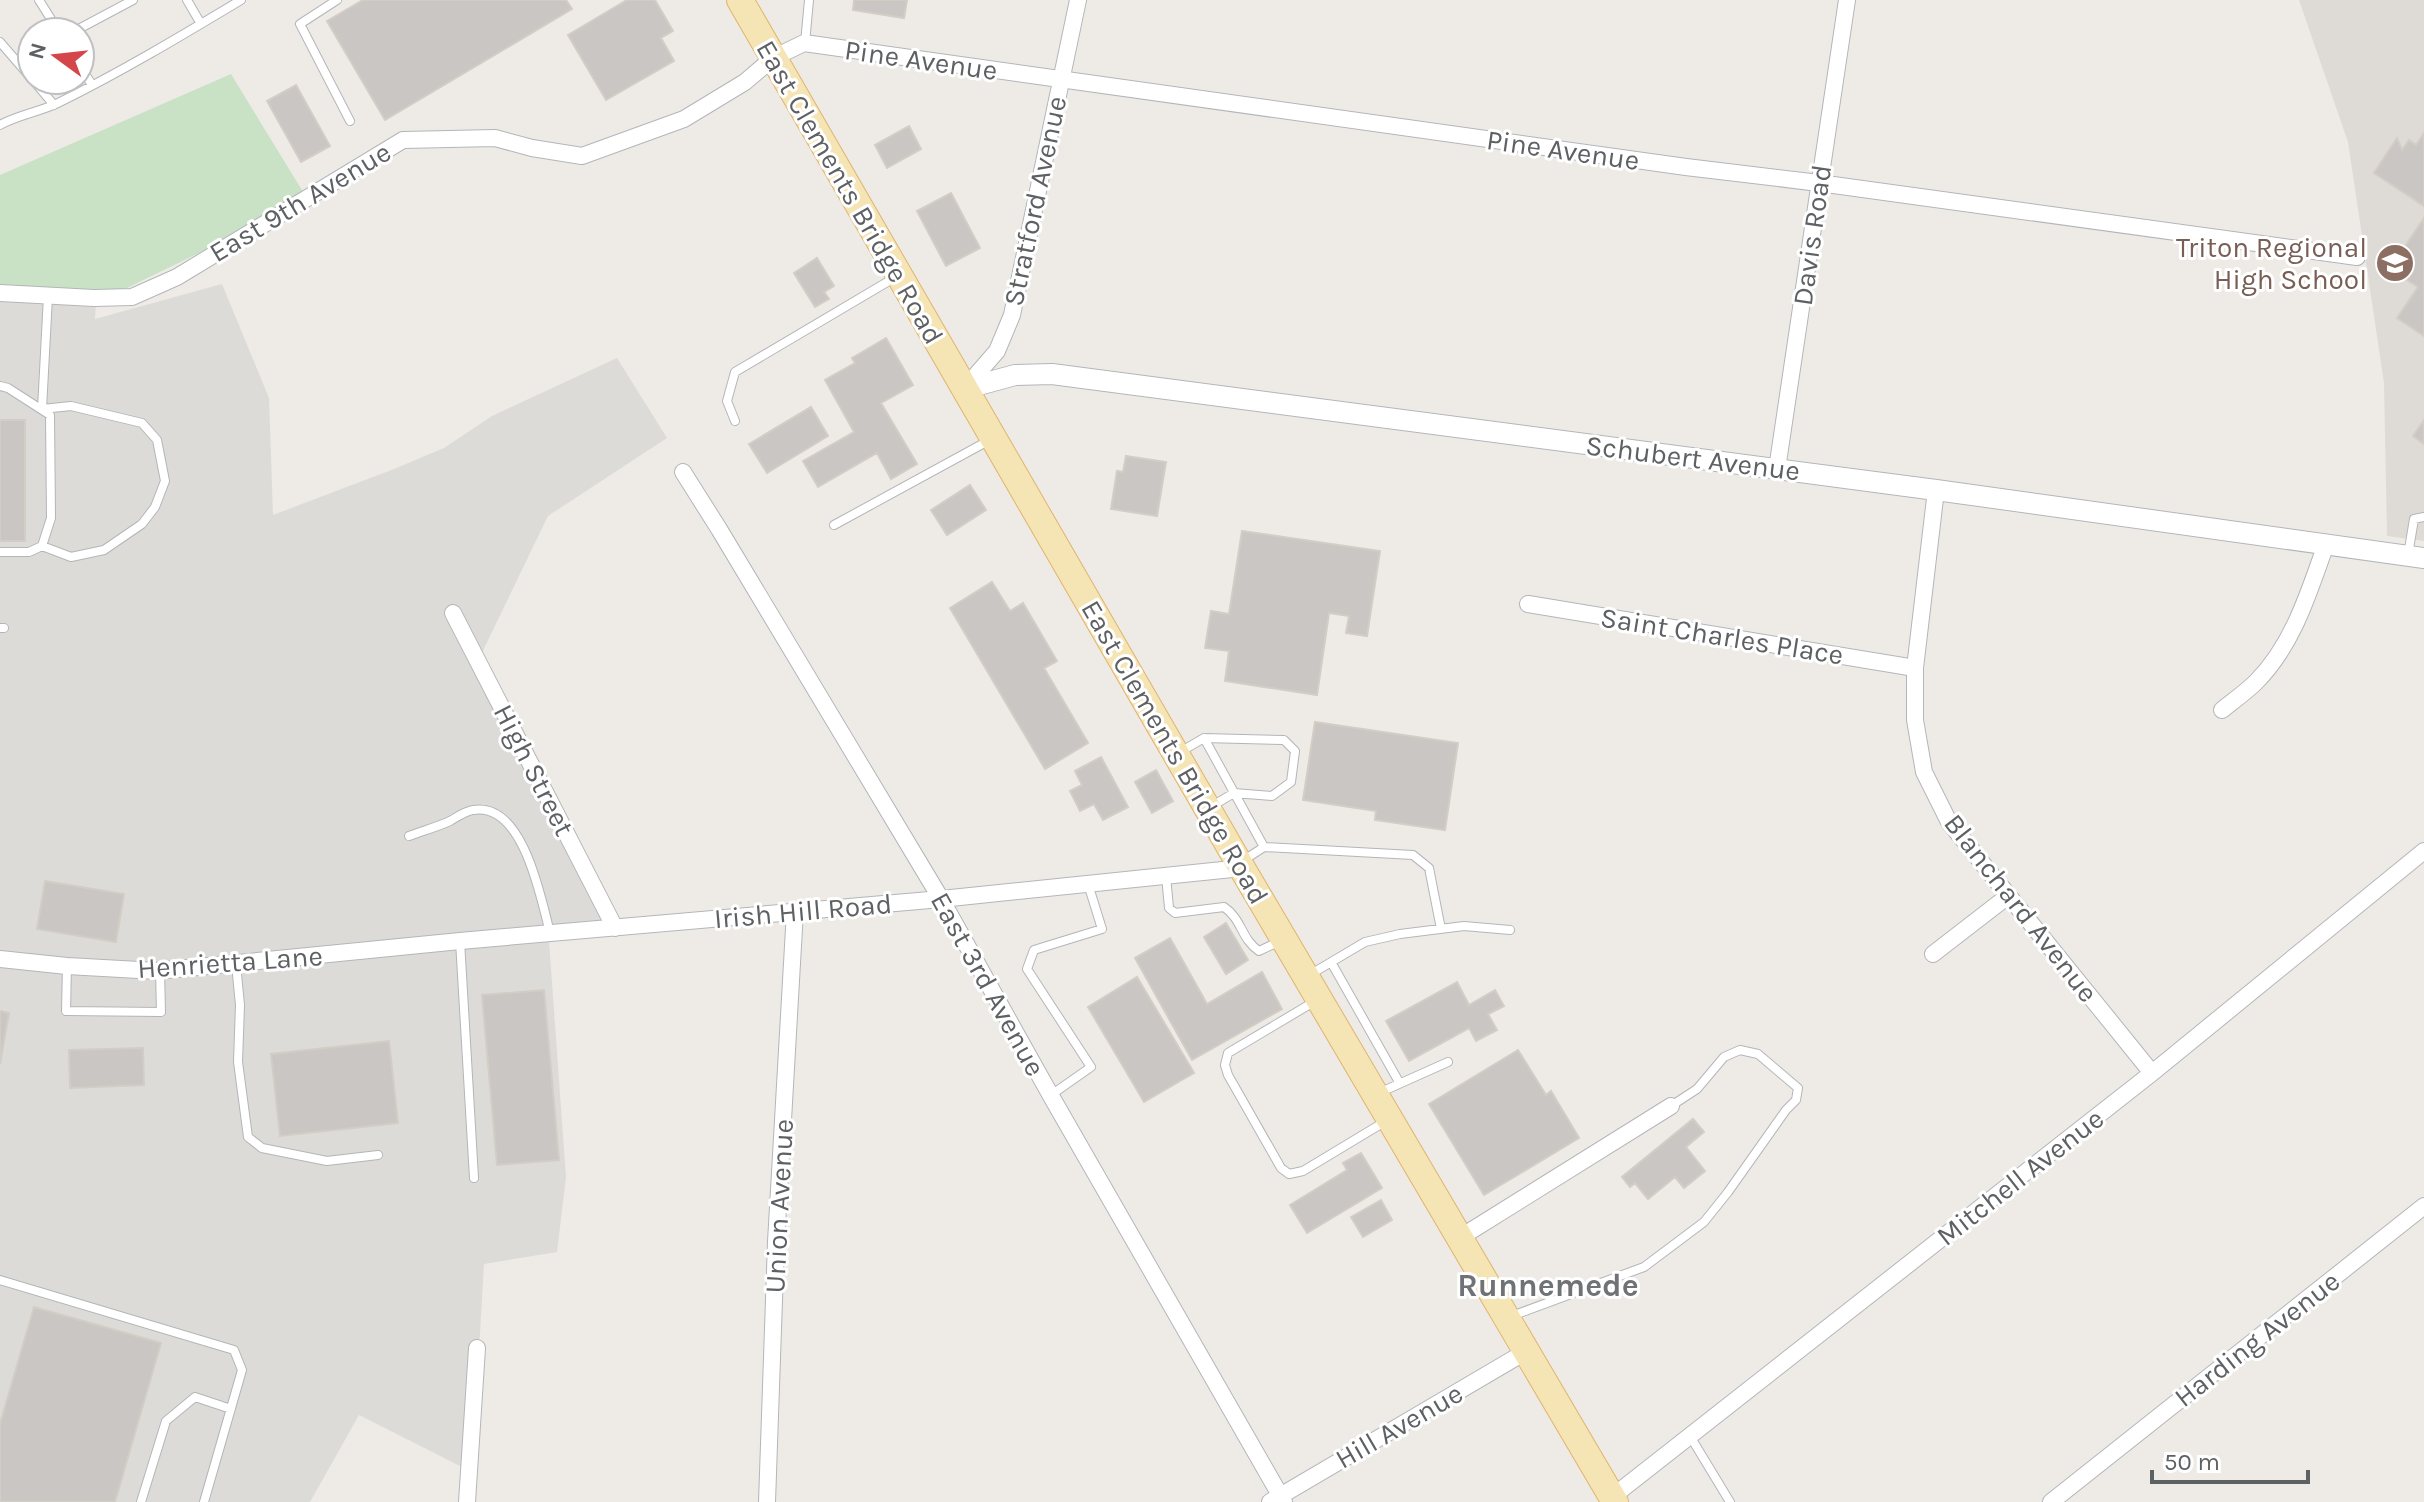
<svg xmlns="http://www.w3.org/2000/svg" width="2424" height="1502" viewBox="0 0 2424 1502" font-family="Karla,sans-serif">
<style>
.industrial{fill:#dddbd8}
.education{fill:#dedad5}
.green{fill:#c9e2c6}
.building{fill:#cac6c3;stroke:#d2cdc5;stroke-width:2}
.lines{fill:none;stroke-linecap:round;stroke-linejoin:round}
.service-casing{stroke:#b3b6b9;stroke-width:10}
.minor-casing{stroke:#b3b6b9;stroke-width:18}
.tertiary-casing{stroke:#b3b6b9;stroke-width:22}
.primary-casing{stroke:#e0b46d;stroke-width:28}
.service{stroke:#fff;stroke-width:8}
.minor{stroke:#fff;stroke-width:16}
.tertiary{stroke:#fff;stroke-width:20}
.primary{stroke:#f5e4b4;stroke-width:26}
.labels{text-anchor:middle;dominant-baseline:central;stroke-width:6;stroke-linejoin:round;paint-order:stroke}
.street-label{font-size:28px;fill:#5e6164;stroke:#fff}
.education-label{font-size:28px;fill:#785e54;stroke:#fff;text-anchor:end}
.quarter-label{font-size:32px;font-weight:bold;fill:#6f7376;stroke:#fff}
</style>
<rect width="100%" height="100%" fill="#eeebe6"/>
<!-- industrial -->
<path class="industrial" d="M222 284 269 398 273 515 394 469 444 448 492 416 617 358 667 438 548 516 476 665 620 930 549 941 566 1177 557 1252 484 1264 472 1472 359 1415 310 1502H0V295L96 303 95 319Z"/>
<!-- education -->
<path class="education" d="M2299 0H2424V541L2387 536 2384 383 2348 142Z"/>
<!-- green -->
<path class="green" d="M231 74 308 200 96 303 0 295V175Z"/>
<!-- building -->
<path class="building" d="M363 0H566L572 9 385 120 327 21Z
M627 0H655L673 31 661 38 674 61 606 100 568 35Z
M854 0H907L904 18 853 10Z
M296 85 330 146 301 162 267 101Z
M909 126 921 149 887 168 875 145Z
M2424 133V206L2374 173 2397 138 2402 150 2409 140 2416 145Z
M951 193 980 248 946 266 917 211Z
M2424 218V336L2397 318 2418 287 2390 269Z
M817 258 834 286 824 292 829 299 815 307 794 273Z
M886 338 913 385 881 403 917 464 891 479 877 453 818 487 803 461 854 432 825 380 855 363 852 358Z
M811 407 828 436 767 473 749 444Z
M0 420H25V541H0Z
M2424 420V444L2413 436Z
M1126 456 1166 462 1157 516 1111 509 1117 471 1123 472Z
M970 485 986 510 947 535 931 510Z
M1242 531 1380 551 1367 636 1346 633 1349 616 1329 613 1317 695 1225 681 1229 651 1205 648 1211 611 1229 614Z
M992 582 1010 611 1023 603 1057 661 1044 668 1088 743 1045 769 950 608Z
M1315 722 1458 743 1445 830 1375 820 1376 811 1303 800Z
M1101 757 1128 807 1103 820 1094 804 1080 811 1070 791 1082 785 1075 771Z
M1156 770 1173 801 1152 813 1135 782Z
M45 881 124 894 116 942 37 929Z
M1226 923 1248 960 1226 974 1204 937Z
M1170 938 1207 1004 1262 972 1282 1009 1192 1060 1135 958Z
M1137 977 1194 1073 1144 1102 1088 1007Z
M1457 982 1469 1005 1495 990 1504 1006 1488 1014 1497 1030 1476 1041 1469 1028 1409 1061 1386 1021Z
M544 990 559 1160 497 1165 482 995Z
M0 1011 9 1013 0 1064Z
M389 1041 398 1123 280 1136 271 1054Z
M143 1048 144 1085 70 1088 69 1050Z
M1518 1050 1546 1095 1551 1091 1579 1138 1484 1195 1429 1104Z
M1693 1119 1704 1132 1686 1147 1705 1171 1684 1188 1675 1177 1648 1199 1635 1183 1630 1187 1622 1177Z
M1361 1153 1382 1188 1307 1233 1290 1205 1347 1170 1343 1163Z
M1381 1200 1392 1220 1363 1237 1351 1217Z
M34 1307 161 1343 115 1502H0V1424Z"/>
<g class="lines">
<defs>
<path id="service" d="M39 0 59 32
M187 0 201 24
M337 0 300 24 350 121
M73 32 133 0
M0 42 32 79
M805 43 809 0
M80 66 92 85
M33 80 54 105
M0 125C18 115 39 112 58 103 121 72 181 36 241 0
M0 386 8 388 50 415 51 518 42 546 29 552H0
M735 421 727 401 735 372 894 278
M834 525 988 441
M42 546 71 557 104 550 142 524 155 507 165 481 157 440 142 423 71 406 42 409 48 296
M2408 555 2414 519 2424 517
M0 628H4
M1204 738 1264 847
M1180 752 1204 738 1284 740 1295 751 1291 782 1272 796 1234 793 1212 806
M409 836C422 831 437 827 450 821 457 817 465 811 473 810 523 801 541 898 550 933
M1244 860 1264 847 1413 855 1429 868 1441 929
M1166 876 1169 908 1175 913 1224 907C1242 919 1241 939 1259 951L1280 941
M460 941 474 1178
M1331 962 1399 1082
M236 964 240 1005 238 1062 248 1137 262 1148 327 1161 378 1155
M67 966 66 1011 161 1012 160 971
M1311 974 1365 942 1400 934 1464 926 1510 930
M1317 1000 1228 1053 1225 1065 1228 1075 1281 1168 1289 1174 1303 1171 1386 1121
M1381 1092 1448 1062
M1051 1095 1091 1067 1027 969 1034 950 1102 929 1088 884
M0 1280 234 1350 242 1370 204 1502
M1509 1317 1644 1267 1704 1222 1728 1192 1786 1110 1796 1100 1798 1088 1758 1054 1740 1050 1724 1057 1697 1089 1671 1106
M1690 1436 1730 1502
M141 1502 166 1421 195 1397 231 1409"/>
<path id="minor" d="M0 293 94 298 132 297 177 277 403 140 495 138 532 148 582 156 684 119 745 82 773 58 804 43 1686 167 1819 183 2357 257
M964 389 997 351 1012 315 1078 0
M1777 469 1847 0
M683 472 719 529 941 899 1051 1096 1284 1502
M1936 490 1915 668V720L1924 772 1949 822 2152 1073
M1528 604 1915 668
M453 613 615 928
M2222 710C2233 701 2246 692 2256 682 2293 645 2309 592 2326 544
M1933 954 2008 896
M0 959 67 966 157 971 460 941 941 899 1242 868
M1461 1237 1671 1106
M1612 1497 2152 1073 2424 851
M467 1502 477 1348
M767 1502 776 1242 795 911
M1270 1502 1527 1351
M2051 1502 2424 1206"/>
<path id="tertiary" d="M964 389 1015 375 1052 374 1936 490 2424 558"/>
<path id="primary" d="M740 0 1239 863 1615 1502"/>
</defs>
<!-- service casing -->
<use href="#service" class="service-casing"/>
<!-- minor casing -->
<use href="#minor" class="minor-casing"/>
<!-- tertiary casing -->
<use href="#tertiary" class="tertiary-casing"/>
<!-- primary casing -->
<use href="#primary" class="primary-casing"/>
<!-- service -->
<use href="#service" class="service"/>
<!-- minor -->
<use href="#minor" class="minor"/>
<!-- tertiary -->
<use href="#tertiary" class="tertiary"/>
<!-- primary -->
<use href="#primary" class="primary"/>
</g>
<!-- icons -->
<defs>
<symbol id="school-disc" viewBox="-11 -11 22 22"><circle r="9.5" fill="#8d6e63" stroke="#fff"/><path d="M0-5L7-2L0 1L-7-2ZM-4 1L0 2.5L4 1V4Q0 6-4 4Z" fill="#fff"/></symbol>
</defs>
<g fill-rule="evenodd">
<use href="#school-disc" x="2373" y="241" width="44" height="44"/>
</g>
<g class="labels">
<!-- street labels -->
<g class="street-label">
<text transform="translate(921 60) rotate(8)">Pine Avenue</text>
<text transform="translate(1563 150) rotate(8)">Pine Avenue</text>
<text transform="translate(850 192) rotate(60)">East Clements Bridge Road</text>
<text transform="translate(1035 201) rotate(-78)">Stratford Avenue</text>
<text transform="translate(300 202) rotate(-31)">East 9th Avenue</text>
<text transform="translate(1812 235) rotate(-82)">Davis Road</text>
<text transform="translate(1693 458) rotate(7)">Schubert Avenue</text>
<text transform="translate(1722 636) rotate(9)">Saint Charles Place</text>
<text transform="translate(1175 752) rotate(60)">East Clements Bridge Road</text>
<text transform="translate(534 770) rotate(63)">High Street</text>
<text transform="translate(2021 908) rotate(52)">Blanchard Avenue</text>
<text transform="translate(803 911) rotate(-5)">Irish Hill Road</text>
<text transform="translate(230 962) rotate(-4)">Henrietta Lane</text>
<text transform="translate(988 984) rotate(61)">East 3rd Avenue</text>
<text transform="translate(2020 1177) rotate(-38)">Mitchell Avenue</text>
<text transform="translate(779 1206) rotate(-87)">Union Avenue</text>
<text transform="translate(2257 1339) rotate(-38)">Harding Avenue</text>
<text transform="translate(1399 1426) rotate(-30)">Hill Avenue</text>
</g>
<!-- education labels -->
<g class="education-label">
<text x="2367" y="247">Triton Regional<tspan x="2367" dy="32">High School</tspan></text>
</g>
<!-- quarter labels -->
<g class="quarter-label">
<text x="1548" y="1285">Runnemede</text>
</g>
</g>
<!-- north arrow -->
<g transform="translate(56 56) rotate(285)"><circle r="38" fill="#ffffff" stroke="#bfc0c1" stroke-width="2"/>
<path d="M0-6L14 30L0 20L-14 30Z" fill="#d4464a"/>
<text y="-12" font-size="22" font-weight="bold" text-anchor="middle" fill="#5e6164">N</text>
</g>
<!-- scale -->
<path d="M2152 1470v12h156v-12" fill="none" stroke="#5e6164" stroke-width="4"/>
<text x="2164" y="1470" font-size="24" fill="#5e6164" stroke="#ffffff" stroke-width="6" paint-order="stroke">50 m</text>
</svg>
